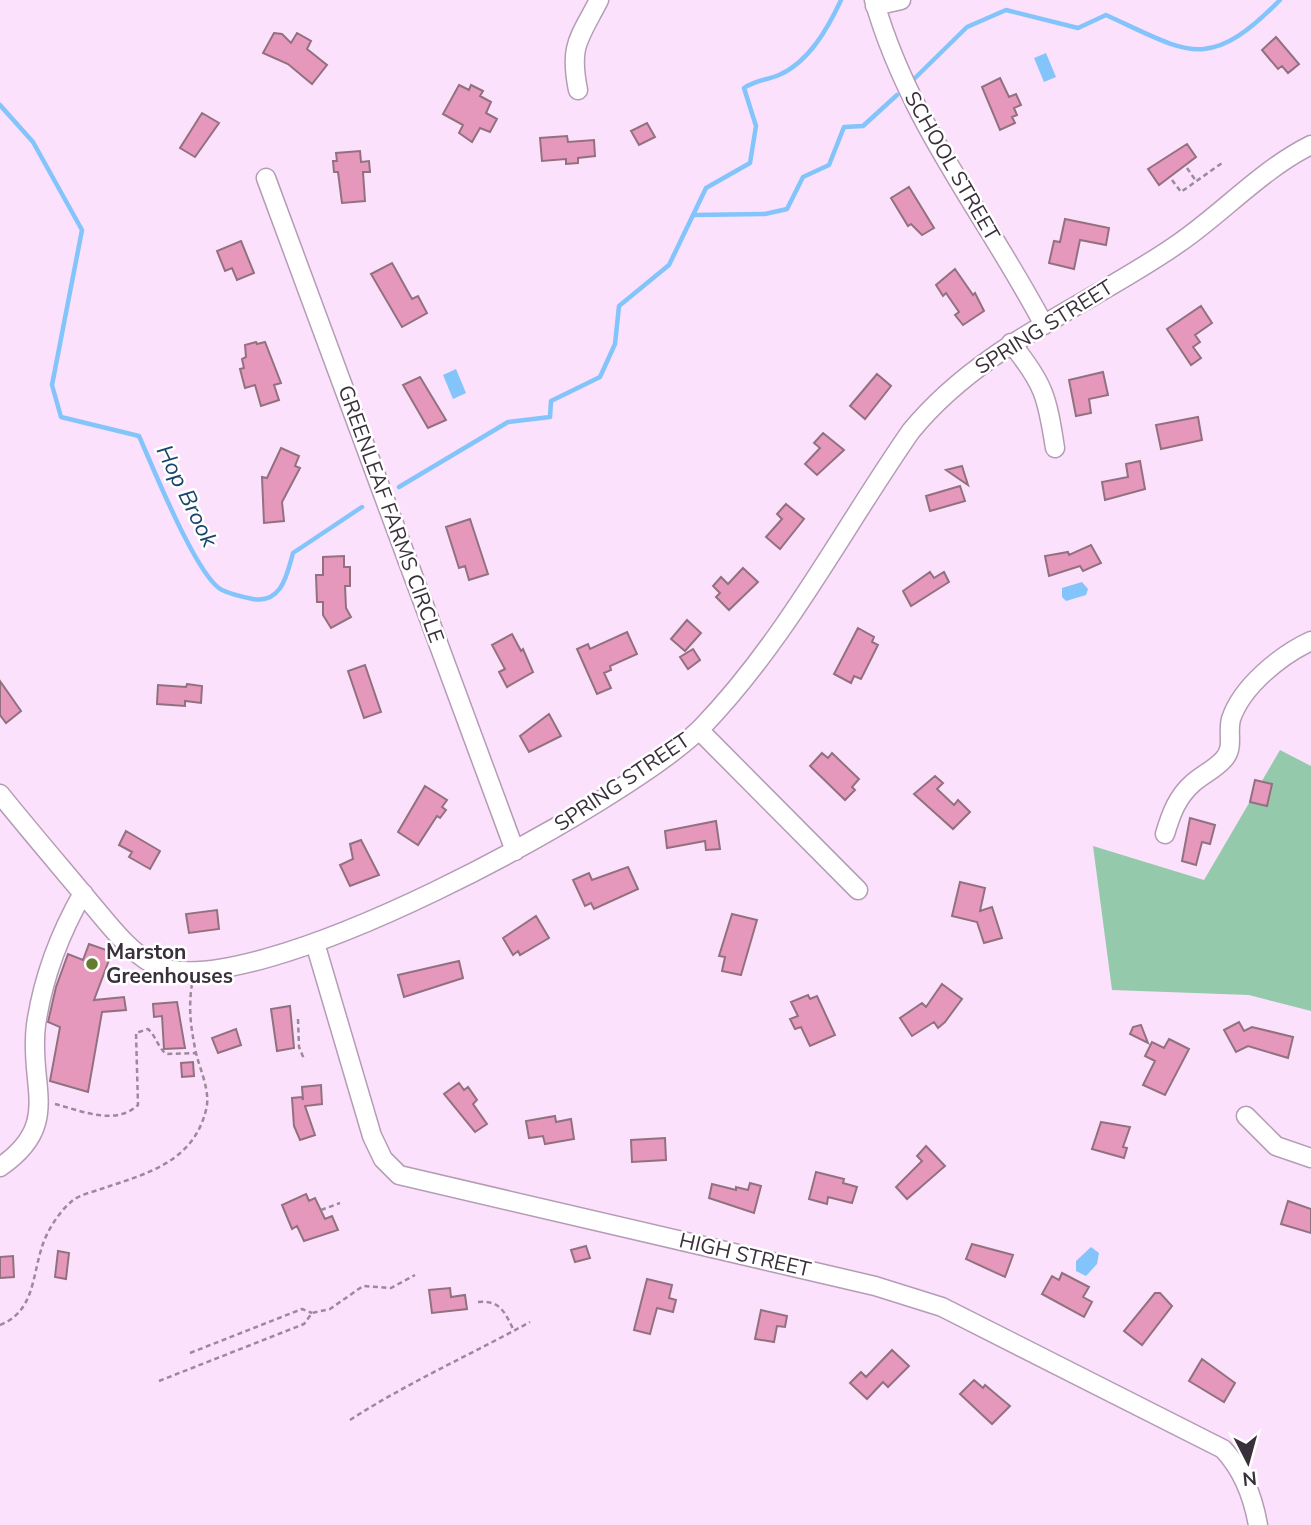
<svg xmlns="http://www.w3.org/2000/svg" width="1311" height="1525" viewBox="0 0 1311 1525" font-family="'Nunito Sans',sans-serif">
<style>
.green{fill:#94caab}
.water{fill:#83c4fb}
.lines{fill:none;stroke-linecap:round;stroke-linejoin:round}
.stream{stroke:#83c4fb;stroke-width:4.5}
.building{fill:#e698bc;stroke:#92717f;stroke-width:2}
.minor-casing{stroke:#b59cb6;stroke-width:21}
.path{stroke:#9b899c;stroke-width:2.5;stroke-dasharray:5 3.5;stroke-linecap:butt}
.minor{stroke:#fff;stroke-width:18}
.poi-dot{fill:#657b2d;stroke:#fff;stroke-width:2.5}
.labels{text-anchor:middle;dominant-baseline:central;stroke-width:5;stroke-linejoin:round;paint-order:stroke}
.street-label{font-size:21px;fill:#3a303b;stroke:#fff}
.poi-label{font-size:21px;font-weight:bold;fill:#3a303b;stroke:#fff;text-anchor:start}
.water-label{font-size:23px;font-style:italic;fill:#16466a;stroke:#fff}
</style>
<rect width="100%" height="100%" fill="#fce1fd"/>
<!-- green -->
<path class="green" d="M1280 750 1311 766V1011L1249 995 1112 990 1093 846 1204 880Z"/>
<!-- water -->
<path class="water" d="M1046 53 1056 77 1044 82 1034 58Z
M456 369 466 393 453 399 443 375Z
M1082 582 1088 589 1086 595 1066 601 1062 597V588Z
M1091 1247 1099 1253 1097 1264 1086 1276 1076 1271V1261Z"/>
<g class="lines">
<!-- stream -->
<path class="stream" d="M914 79 967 27 1006 10 1078 28 1106 15C1189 53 1208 73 1280 0
M0 105 33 142 82 230 52 385 61 417 139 436C152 465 197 578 222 590 230 594 243 597 253 599 282 604 287 574 293 553L362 507
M693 215 765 214 787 209 803 177 829 165 844 127 863 126 897 95
M399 487 508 422 550 417 551 401 600 377 615 344 619 306 669 265 706 188 750 163 756 126 744 88C756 80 767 80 779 75 809 62 828 28 841 0"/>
</g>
<!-- building -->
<path class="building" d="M274 33 282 34 291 43 297 33 311 41 307 49 327 65 312 84 288 64 263 53Z
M1276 37 1299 64 1288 73 1282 66 1278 69 1262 50Z
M1000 78 1009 97 1016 94 1021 105 1014 108 1017 115 1012 117 1015 123 1000 130 982 87Z
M459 85 469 90 471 85 483 91 480 96 491 102 486 113 497 119 490 132 480 128 472 142 459 133 463 125 443 114Z
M202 113 219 123 195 157 180 148Z
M647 123 655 137 639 145 631 131Z
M567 136 568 142 594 140 595 156 578 158V163L566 164V159L542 161 540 138Z
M1187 144 1196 157 1159 185 1148 169Z
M360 151 361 162 369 161 370 172H363L365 201 342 203 338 172H334L333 161H337L336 153Z
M909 187 934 228 922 235 911 224 908 226 891 198Z
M1065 219 1109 228 1106 245 1080 240 1074 269 1049 263 1054 241 1060 242Z
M241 241 254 273 237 280 232 268 225 271 217 251Z
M392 263 412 299 418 296 427 313 402 327 371 274Z
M955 269 973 295 975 293 984 311 963 325 955 315 959 312 946 293 943 296 936 285Z
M1201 306 1212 323 1195 335 1200 342 1193 347 1201 358 1191 365 1167 329Z
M256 342 257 344 265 342 281 383 274 385 279 400 261 406 255 385 245 388 240 369 244 368 242 359 246 357 245 345Z
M1103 372 1108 395 1089 399 1091 413 1076 416 1069 380Z
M877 374 891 386 865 419 850 406Z
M420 377 446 420 428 428 403 385Z
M1198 417 1202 440 1161 449 1156 425Z
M823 433 844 450 817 475 805 464 820 448 814 443Z
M281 448 299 456 295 466 300 468 282 502 284 521 264 523 262 477 267 478Z
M1140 461 1145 489 1105 500 1102 482 1128 477 1126 464Z
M962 466 968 485 946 470Z
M960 486 965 501 930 511 926 496Z
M786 504 804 519 780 549 766 537 782 519 777 514Z
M470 519 488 574 469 580 465 566 459 568 446 527Z
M1091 545 1101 563 1083 571 1080 566 1049 576 1045 556 1068 552 1069 555Z
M344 556V567H350V586H345L346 608 351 617 331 628 323 615V602H317L316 575H323V557Z
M743 568 758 582 729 610 716 597 720 593 713 586 721 577 728 584Z
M930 572 934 578 944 572 949 582 911 606 903 591Z
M687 620 701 633 685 651 671 639Z
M858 628 874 637 872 642 878 645 861 679 854 676 851 683 834 674Z
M627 632 637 654 610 666 611 670 604 673 611 688 597 694 577 649 588 644 590 649Z
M512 634 521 651 523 649 533 672 507 687 499 672 505 669 492 645Z
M693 649 700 660 688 669 680 657Z
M365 665 381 712 364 718 348 671Z
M0 681 21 711 6 723 0 715Z
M187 684 202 686 201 703 185 701V706L157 704 158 685 186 687Z
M549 714 561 736 529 752 520 736Z
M822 753 828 758 832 753 859 779 852 787 855 790 845 800 810 766Z
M935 776 943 783 937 789 954 805 958 800 970 812 953 829 914 794Z
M1255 780 1272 784 1267 806 1250 802Z
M425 786 447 800 442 807 446 810 440 818 437 816 418 845 398 832Z
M1190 818 1215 825 1210 844 1202 842 1196 865 1182 861Z
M716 821 720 849 706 850 705 841 667 848 665 831Z
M126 831 160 851 150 869 129 857 132 852 119 845Z
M361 840 379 875 350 886 340 865 353 859 350 844Z
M628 867 638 889 594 909 591 903 585 906 573 880 589 873 592 880Z
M960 882 985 888 980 911 992 907 1002 938 984 943 977 922 952 916Z
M217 910 219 929 189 933 186 914Z
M732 914 757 920 741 975 722 971 725 957 719 956Z
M536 916 549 938 520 955 518 951 513 955 503 938Z
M89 944 112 952 94 1000 124 997 126 1010 102 1012 88 1092 50 1081 60 1027 48 1022 56 987 68 954 83 960Z
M459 961 463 978 404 997 398 975Z
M942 984 962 999 945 1022 938 1028 934 1022 912 1036 900 1018 922 1003 926 1007Z
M808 995 810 999 817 996 835 1035 810 1046 801 1027 795 1029 790 1019 798 1016 791 1002Z
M177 1002 185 1048 164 1049 162 1016 154 1017 153 1004Z
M290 1006 294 1048 277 1051 271 1009Z
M1239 1022 1244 1031 1252 1027 1293 1037 1288 1058 1248 1046 1236 1052 1224 1030Z
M1141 1025 1148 1043 1130 1034 1133 1027Z
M236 1029 241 1045 218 1053 212 1038Z
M1169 1039 1189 1049 1165 1095 1143 1085 1155 1061 1145 1056 1152 1042 1164 1048Z
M193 1062 194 1076 182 1077 181 1063Z
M459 1083 464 1090 468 1087 477 1100 473 1104 487 1124 475 1132 444 1094Z
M321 1085 322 1104 305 1106 315 1135 300 1140 294 1126 292 1098 302 1097 303 1100 302 1087Z
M555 1116 556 1122 571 1119 574 1139 545 1144 543 1136 529 1138 526 1121Z
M1101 1122 1130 1127 1123 1147 1127 1148 1124 1158 1092 1149Z
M665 1138 666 1160 632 1162 631 1140Z
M926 1146 945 1166 907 1199 896 1187 922 1161 917 1156Z
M816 1172 844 1179 843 1183 857 1187 852 1203 828 1197 827 1204 809 1199Z
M750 1183 761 1186 754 1213 709 1198 712 1184 736 1190V1187L748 1190Z
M306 1194 309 1201 315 1198 325 1219 332 1216 338 1230 304 1241 297 1226 292 1229 282 1205Z
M1288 1201 1311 1209V1233L1281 1224Z
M972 1244 1013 1255 1005 1277 966 1259Z
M586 1246 590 1258 575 1262 571 1250Z
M58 1251 69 1253 66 1279 55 1277Z
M13 1256 14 1277 0 1278V1257Z
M1062 1273 1089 1287 1083 1297 1092 1302 1084 1317 1042 1294 1052 1276 1059 1280Z
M647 1279 672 1285 669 1298 676 1300 673 1312 657 1308 650 1334 634 1330Z
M450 1288 451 1297 465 1295 467 1309 432 1313 429 1290Z
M1155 1293H1160L1172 1306 1142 1345 1124 1331Z
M761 1310 787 1316 785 1327 777 1326 774 1342 755 1339Z
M892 1350 909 1366 888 1387 883 1382 867 1399 850 1383 861 1372 866 1377Z
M1202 1359 1235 1383 1224 1402 1189 1381Z
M974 1380 983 1388 985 1385 1010 1406 992 1424 960 1394Z"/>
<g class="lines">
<defs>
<path id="minor" d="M874 0C909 123 986 215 1044 325
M875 6 901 0
M578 90C569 45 579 39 599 0
M266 178 515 851
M1011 343C1044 384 1047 396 1055 448
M699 730 858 890
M0 794C29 830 59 865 89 901 107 922 128 951 153 964 246 1013 631 799 702 727 786 640 842 530 911 431 982 344 1089 306 1179 243 1224 212 1261 170 1311 145
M1165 834C1171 814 1177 797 1193 783 1202 775 1215 769 1223 760 1235 748 1227 734 1231 719 1242 686 1281 655 1311 641
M315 943 372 1136 383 1159 399 1175 875 1286 942 1307 1223 1449C1243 1470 1253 1497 1258 1525
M1246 1116 1276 1146 1311 1158
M0 1167C63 1124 28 1086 36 1025 43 977 59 935 83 893"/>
</defs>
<!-- minor casing -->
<use href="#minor" class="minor-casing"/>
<!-- path -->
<path class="path" d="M1187 168 1196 181
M1172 180 1181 192 1222 163
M298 1019 299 1047 304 1059
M55 1104C82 1111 115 1126 138 1105L136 1033 148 1029C156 1036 157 1046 166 1054L197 1053
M321 1210 340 1203
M478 1302C500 1300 505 1312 514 1331
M0 1325C33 1312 32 1280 41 1250 46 1232 58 1213 72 1201 79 1195 92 1192 101 1189 145 1174 193 1163 206 1110 211 1092 200 1070 196 1053 191 1029 188 1009 192 984
M190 1353 302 1309 312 1313
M159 1381 304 1324 312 1313 330 1309 363 1286 391 1288 415 1275
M350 1420C407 1383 470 1355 530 1322"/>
<!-- minor -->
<use href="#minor" class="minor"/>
</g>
<!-- markers -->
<circle class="poi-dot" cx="92" cy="964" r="7"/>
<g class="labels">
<!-- street labels -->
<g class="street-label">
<text transform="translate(952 166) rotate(60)">SCHOOL STREET</text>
<text transform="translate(1044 327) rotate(-32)">SPRING STREET</text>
<text transform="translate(391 514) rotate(70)">GREENLEAF FARMS CIRCLE</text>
<text transform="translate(622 782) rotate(-34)">SPRING STREET</text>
<text transform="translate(745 1255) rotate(13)">HIGH STREET</text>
</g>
<!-- poi labels -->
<g class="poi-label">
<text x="106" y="952">Marston<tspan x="106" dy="24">Greenhouses</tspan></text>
</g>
<!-- water labels -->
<g class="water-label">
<text transform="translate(187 496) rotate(64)">Hop Brook</text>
</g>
</g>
<!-- north arrow -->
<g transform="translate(1248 1462) rotate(174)" stroke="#ffffff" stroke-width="5" paint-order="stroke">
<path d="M0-5L12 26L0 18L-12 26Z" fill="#3a303b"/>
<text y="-10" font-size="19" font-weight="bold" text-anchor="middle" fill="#3a303b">N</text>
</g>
</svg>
